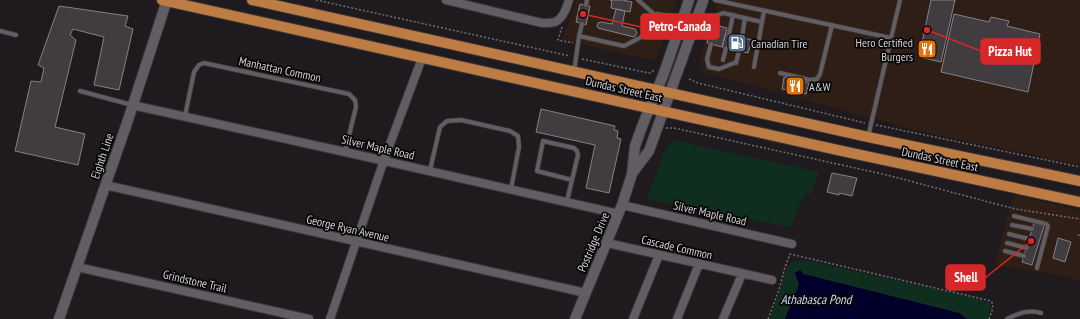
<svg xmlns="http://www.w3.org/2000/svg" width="1080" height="319" viewBox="0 0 1080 319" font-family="'PT Sans Narrow',sans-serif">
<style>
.commercial{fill:#2e1e15}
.green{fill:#0f2e1f}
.water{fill:#00002a}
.building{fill:#413c40;stroke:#878186}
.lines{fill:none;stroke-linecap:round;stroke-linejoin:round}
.lane-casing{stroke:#393639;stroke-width:5.5}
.street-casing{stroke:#393639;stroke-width:10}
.secondary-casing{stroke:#393639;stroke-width:12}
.primary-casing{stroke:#393639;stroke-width:12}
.path{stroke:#726e72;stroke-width:1.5;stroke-dasharray:2 2;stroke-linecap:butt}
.lane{stroke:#625d62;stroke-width:4}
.street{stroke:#625d62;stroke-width:8}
.secondary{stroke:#625d62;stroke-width:10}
.primary{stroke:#be7c45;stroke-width:10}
.labels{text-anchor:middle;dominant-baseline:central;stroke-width:3.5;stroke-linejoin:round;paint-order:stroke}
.poi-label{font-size:12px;fill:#d4d0d3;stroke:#070607;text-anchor:start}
.street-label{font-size:12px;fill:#d4d0d3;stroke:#070607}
.water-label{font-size:13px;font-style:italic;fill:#ccdaed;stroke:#070607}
.leader{fill:none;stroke:#d62828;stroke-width:1.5}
.callout-dot{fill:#d62828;stroke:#070607;stroke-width:1.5}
.callout{fill:#d62828;stroke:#d62828;stroke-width:1.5}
.callout-label{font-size:13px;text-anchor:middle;font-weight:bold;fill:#fff}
</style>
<rect width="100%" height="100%" fill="#1e1a1e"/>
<!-- commercial -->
<path class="commercial" d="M576 0H677L656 61 562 40Z
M718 0H1080V165L919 131 705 73 699 59Z
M1014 195 1080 210V281L1069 277 994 265Z"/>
<!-- green -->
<path class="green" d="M673 140 819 172 811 194H805L790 227 647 199 664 152Z
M798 260 810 261 976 298 989 302 991 308 987 319H967L961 314 803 274 800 270 799 285 785 319H769L780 291 787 267 792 262Z"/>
<!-- water -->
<path class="water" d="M800 270 803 274 959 313 967 319H785L799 285 795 273Z"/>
<!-- building -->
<path class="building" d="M610 0H622L632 2 630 12 611 8 612 1Z
M931 0H955L941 62 919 57Z
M580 4 590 6 586 25 576 22Z
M59 6 128 16 125 26 133 29 119 90 94 85 104 37 73 29 70 35 76 40 55 127 85 134 78 165 15 151 31 81 41 82 44 68 38 65Z
M616 9 625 11 622 26 635 29 637 33 635 36 634 37 598 28 597 26 598 23 601 22 612 24Z
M954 14 989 22 991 17 1009 21 1007 26 1040 34 1028 92 941 72Z
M712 24 727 28 722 47 707 43Z
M726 33 752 40 748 53 722 47Z
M784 77 809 83 806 94 782 89Z
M541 109 615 126 614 130 618 131 617 138 621 139 609 193 586 188 595 145 536 132Z
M832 173 857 178 852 196 839 193V195L827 192Z
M1034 223 1044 226 1032 265 1022 262Z
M1058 238 1071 242 1065 262 1053 258Z"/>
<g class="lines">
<defs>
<path id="lane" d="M638 0 655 15
M715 0 891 38
M586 5 587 0
M716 25 718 15 723 13 762 22
M0 31 16 35
M729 34 733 15
M579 36 582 24
M742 37 745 18
M711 44 707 59 709 67 719 69 734 63
M723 60 726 48
M736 63 739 51
M754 67 764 11
M574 72 579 36 624 46 649 33 655 15 657 14 682 18
M780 73 810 80 817 79 820 74 832 25
M80 91 132 105
M185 116 194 72 199 65 204 63 349 94 355 100 356 107 345 152
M868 137 900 0
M430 170 440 127 447 121 461 120 510 131 518 136 519 147 511 189
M567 201 578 155 577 151 574 148 543 141 537 171 572 180
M1014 216 1046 224 1048 226 1037 268
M1012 225 1032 229
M1009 234 1029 239
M1007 243 1027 248
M1005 251 1024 256
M1007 319C1018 313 1029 309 1041 313"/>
<path id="street" d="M446 0 542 23C546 23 552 23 555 22 563 19 567 7 569 0
M132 105 345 152 619 214
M105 185 586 293
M622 205 792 244
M607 243 772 280
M77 267 309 319
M330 319 384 160 422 58
M633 319 659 255
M677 319 699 264
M723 319 742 274"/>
<path id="secondary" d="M633 172 649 151 703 1
M59 319 127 123 167 0
M575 319 622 205 632 174 635 146 643 124 664 73 689 0"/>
<path id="primary" d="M162 0 842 151 1080 202
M252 0 868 137 1080 181"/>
</defs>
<!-- lane casing -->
<use href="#lane" class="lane-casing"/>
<!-- street casing -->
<use href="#street" class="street-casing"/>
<!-- secondary casing -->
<use href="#secondary" class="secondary-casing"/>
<!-- primary casing -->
<use href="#primary" class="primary-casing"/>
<!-- path -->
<path class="path" d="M316 0 570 56
M562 27 558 40 573 43
M582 59 649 73 653 71H655
M689 79 698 83 865 123
M876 125 1080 167
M666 128H674L887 175 1015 209 1080 219
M1078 236 1080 234
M768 319 779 290 785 267 790 254 991 301C995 306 991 313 989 319"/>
<!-- lane -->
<use href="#lane" class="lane"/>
<!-- street -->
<use href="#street" class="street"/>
<!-- secondary -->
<use href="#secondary" class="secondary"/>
<!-- primary -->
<use href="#primary" class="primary"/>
</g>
<!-- icons -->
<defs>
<symbol id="fuel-square" viewBox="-11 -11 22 22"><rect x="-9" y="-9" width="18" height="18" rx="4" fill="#5c6f8a" stroke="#070607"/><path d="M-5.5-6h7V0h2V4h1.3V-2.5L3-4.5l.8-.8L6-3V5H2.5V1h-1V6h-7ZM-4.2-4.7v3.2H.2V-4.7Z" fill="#fff"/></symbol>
<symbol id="restaurant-square" viewBox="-11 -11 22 22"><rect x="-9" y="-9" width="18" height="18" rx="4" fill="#e8710a" stroke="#070607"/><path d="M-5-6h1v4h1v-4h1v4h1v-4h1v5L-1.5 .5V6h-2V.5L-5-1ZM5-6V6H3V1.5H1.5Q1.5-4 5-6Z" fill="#fff"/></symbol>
</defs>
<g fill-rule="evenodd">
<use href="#fuel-square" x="726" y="32" width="22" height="22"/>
<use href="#restaurant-square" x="916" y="38" width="22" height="22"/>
<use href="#restaurant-square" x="784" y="75" width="22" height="22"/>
</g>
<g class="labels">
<!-- poi labels -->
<g class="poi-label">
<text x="913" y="42" text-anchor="end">Hero Certified<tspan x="913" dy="14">Burgers</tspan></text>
<text x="751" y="43">Canadian Tire</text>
<text x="809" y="86">A&amp;W</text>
</g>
<!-- street labels -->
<g class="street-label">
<text transform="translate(280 69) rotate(12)">Manhattan Common</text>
<text transform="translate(624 89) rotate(13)">Dundas Street East</text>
<text transform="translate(378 147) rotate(13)">Silver Maple Road</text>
<text transform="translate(102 156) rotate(-71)">Eighth Line</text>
<text transform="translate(940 159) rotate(12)">Dundas Street East</text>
<text transform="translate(710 213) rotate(13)">Silver Maple Road</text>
<text transform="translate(348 228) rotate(13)">George Ryan Avenue</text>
<text transform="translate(593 242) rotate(-67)">Postridge Drive</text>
<text transform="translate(677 247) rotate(13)">Cascade Common</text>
<text transform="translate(195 281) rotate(13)">Grindstone Trail</text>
</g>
<!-- water labels -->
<g class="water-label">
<text x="816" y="299">Athabasca Pond</text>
</g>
</g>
<!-- callouts -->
<path class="leader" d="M583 14L641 27M927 30L981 51M1031 241L985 278"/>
<g class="callout-dot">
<circle cx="583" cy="14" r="4"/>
<circle cx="927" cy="30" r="4"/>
<circle cx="1031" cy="241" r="4"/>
</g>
<g class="callout">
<rect x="641" y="14" width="78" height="25" rx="4"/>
<rect x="981" y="39" width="59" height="25" rx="4"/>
<rect x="946" y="265" width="39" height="25" rx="4"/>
</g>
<g class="callout-label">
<text x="680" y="31">Petro-Canada</text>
<text x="1010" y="56">Pizza Hut</text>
<text x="966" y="282">Shell</text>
</g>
</svg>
